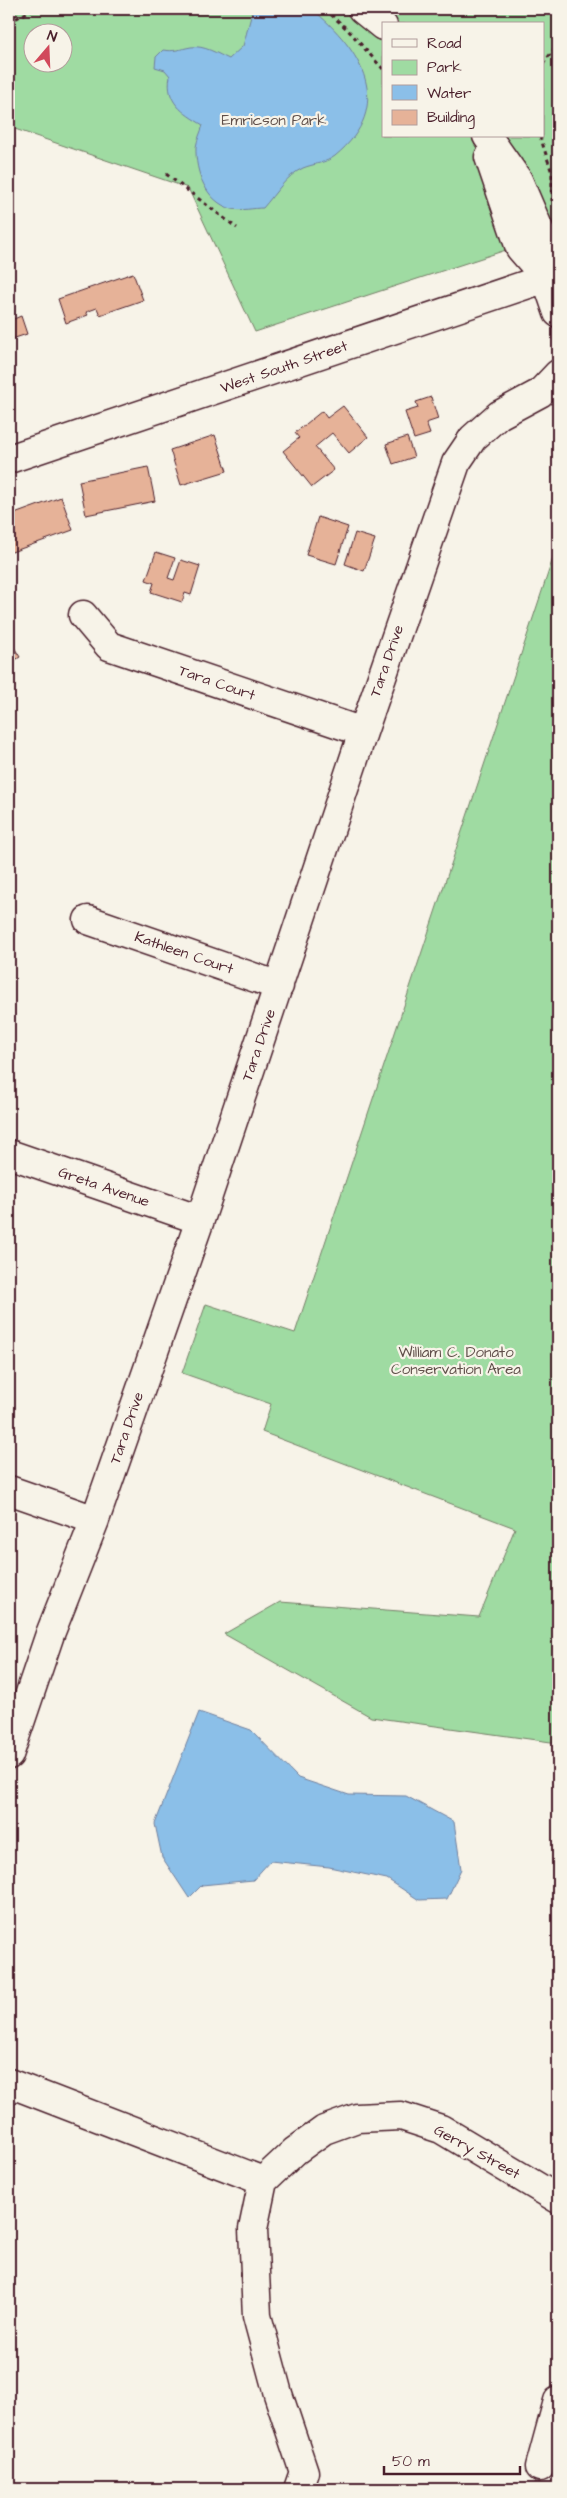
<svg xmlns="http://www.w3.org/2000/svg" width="567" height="2498" viewBox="0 0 567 2498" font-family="'Architects Daughter',sans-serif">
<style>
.green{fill:#9fdba2;stroke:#747d66;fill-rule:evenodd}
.water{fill:#8bbfe8;stroke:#717f9c}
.building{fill:#e6b298;stroke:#4a1f2b}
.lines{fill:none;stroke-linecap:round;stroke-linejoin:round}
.minor-casing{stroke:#4a1f2b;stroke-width:31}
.path{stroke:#4a1f2b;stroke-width:3;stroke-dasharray:4 4;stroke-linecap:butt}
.minor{stroke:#f7f3e8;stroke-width:28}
.labels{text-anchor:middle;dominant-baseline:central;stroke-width:4.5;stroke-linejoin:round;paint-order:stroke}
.park-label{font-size:15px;fill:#5f4e49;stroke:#f7f3e8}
.street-label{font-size:15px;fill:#4a1f2b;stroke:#f7f3e8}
</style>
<rect width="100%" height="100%" fill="#f7f3e8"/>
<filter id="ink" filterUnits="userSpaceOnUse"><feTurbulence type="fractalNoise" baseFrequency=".02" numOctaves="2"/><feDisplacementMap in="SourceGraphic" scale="10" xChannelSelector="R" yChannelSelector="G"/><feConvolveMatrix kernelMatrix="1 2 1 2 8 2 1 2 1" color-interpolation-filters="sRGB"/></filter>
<g filter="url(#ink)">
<!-- green -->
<path class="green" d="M9 9H558V233L255 332 188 188 9 127ZM383 24H543V136H383ZM32 32H62V62H32Z
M558 543V1743L371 1717 224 1634 280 1602 479 1617 515 1528 262 1432 271 1404 182 1373 206 1304 295 1333Z"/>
<!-- water -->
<path class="water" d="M253 9H312C362 50 396 106 335 156 326 163 313 164 303 168 286 176 276 193 263 208 254 208 241 211 232 209 206 202 195 172 196 147 197 140 201 132 203 125 183 113 165 102 170 76L165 70 155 67 156 57 163 50C174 52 180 49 191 47 204 45 218 54 229 59L243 46Z
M199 1712 251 1730 298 1778 349 1795 406 1796 454 1822 461 1869 447 1899 419 1900 387 1879 329 1867 270 1861 253 1880 202 1885 189 1898 162 1857 155 1824Z"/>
<!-- building -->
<path class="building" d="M133 273 143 300 100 315 97 308 86 312 88 315 66 323 58 299Z
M21 316 27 334 9 340V321Z
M431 397 438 419 426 423 430 434 414 439 405 412 418 408 416 402Z
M343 406 368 437 349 453 332 433 315 447 334 470 312 487 283 451 299 438 295 433 322 411 327 418Z
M215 435 227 471 181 485 170 450Z
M407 437 414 457 393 464 386 444Z
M148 467 155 501 86 515 79 481Z
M61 497 73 530 9 553V516Z
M318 517 348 527 336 564 306 555Z
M355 533 375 539 364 571 345 564Z
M156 552 175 558 168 578 174 580 181 560 200 566 191 595 185 593 182 602 151 592 154 583 146 580Z
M9 639 20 657 9 664Z"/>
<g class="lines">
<defs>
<path id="minor" d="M362 9 383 26
M487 136 518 180 545 243 546 278 558 313
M489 157 520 248 546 278
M9 459 558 274
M83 615 109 646 363 732
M88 920 279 986
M9 1154 200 1220
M9 1490 95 1520
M9 1755 50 1634 95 1520 200 1220 363 732 456 463 473 438 499 415 540 393 558 374
M9 2083 263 2181
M540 2467 558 2401
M298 2489 304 2472 278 2394 257 2316 253 2229 263 2181 295 2151 324 2130 357 2118 401 2116 441 2129 558 2199"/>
</defs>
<!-- minor casing -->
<use href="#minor" class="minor-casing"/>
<!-- path -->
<path class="path" d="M325 9 348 30 383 69
M9 22 34 9
M543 64 558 44
M540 136 552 173V201
M166 174 237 228"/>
<!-- minor -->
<use href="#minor" class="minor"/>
</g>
</g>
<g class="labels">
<!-- park labels -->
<g class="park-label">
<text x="274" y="120">Emricson Park</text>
<text x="456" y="1352">William C. Donato<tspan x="456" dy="17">Conservation Area</tspan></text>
</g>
<!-- street labels -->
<g class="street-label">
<text transform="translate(284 367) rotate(-19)">West South Street</text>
<text transform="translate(387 661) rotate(-71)">Tara Drive</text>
<text transform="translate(217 683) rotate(19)">Tara Court</text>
<text transform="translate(184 953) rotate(19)">Kathleen Court</text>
<text transform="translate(259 1045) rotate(-71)">Tara Drive</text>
<text transform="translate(104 1187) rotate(19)">Greta Avenue</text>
<text transform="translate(127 1428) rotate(-71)">Tara Drive</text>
<text transform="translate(477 2152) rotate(29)">Gerry Street</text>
</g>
</g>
<!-- margin -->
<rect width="567" height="2498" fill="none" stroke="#f7f3e8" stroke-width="30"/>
<rect x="15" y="15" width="537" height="2468" fill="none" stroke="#4a1f2b" stroke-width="2" filter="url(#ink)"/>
<!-- legend -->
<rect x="382" y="22" width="162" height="115" fill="#f7f3e8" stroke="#b29e9c"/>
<rect x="392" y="39" width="25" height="8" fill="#f7f3e8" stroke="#b29e9c"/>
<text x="427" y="48" font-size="15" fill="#4a1f2b">Road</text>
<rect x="392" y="60" width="25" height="15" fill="#9fdba2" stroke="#b29e9c"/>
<text x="427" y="72" font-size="15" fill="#4a1f2b">Park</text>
<rect x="392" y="85" width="25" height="15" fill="#8bbfe8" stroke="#b29e9c"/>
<text x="427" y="98" font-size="15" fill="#4a1f2b">Water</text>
<rect x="392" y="110" width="25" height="15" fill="#e6b298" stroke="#b29e9c"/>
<text x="427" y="122" font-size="15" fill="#4a1f2b">Building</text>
<!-- north arrow -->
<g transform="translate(48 48) rotate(19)"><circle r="24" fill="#f7f3e8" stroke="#b29e9c"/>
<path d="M0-4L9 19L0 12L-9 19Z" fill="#d1495b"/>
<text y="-8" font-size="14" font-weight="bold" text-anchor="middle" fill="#4a1f2b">N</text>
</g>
<!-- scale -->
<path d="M384 2466v8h136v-8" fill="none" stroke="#4a1f2b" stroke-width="2.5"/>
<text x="392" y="2466" font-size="15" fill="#4a1f2b" stroke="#f7f3e8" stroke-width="4" paint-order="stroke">50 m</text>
</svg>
